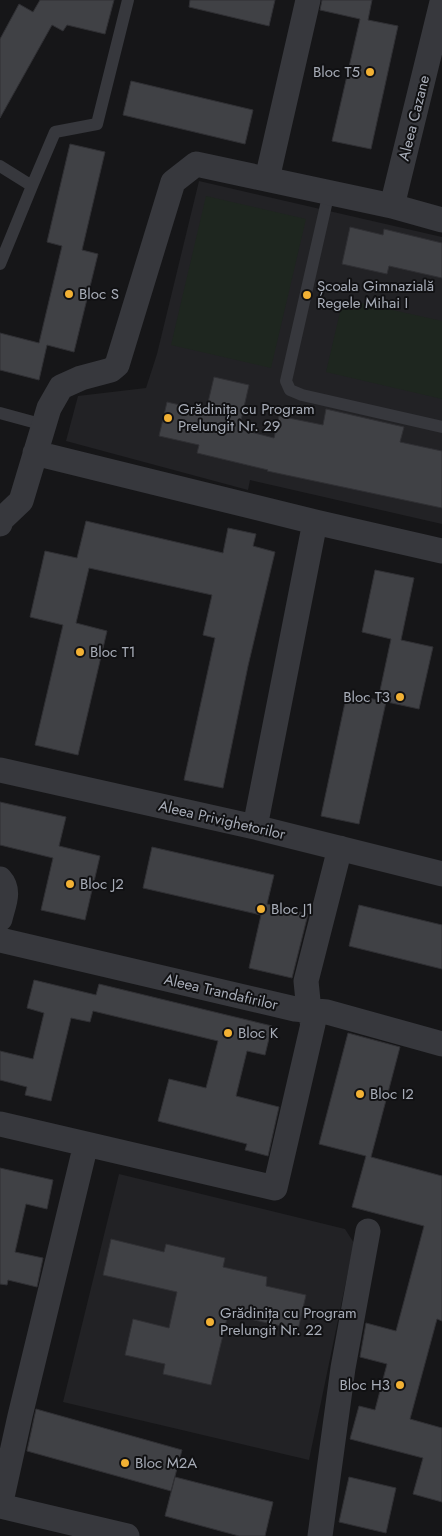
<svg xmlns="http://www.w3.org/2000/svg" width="442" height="1536" viewBox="0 0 442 1536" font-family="Jost,sans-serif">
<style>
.built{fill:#222225}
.green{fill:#1e261f}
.building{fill:#404145;stroke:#303034}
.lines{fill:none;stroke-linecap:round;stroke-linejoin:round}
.service{stroke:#37383d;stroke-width:12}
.minor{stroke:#37383d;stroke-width:25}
.poi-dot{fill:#f2b134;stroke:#111113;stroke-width:2}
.labels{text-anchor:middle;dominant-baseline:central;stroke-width:4;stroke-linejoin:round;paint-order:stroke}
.poi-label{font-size:15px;fill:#a8adb8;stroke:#111113;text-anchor:start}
.street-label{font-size:15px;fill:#a8adb8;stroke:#111113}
</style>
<rect width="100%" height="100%" fill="#161618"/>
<!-- built -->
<path class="built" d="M199 181 442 237V524L250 480 248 490 66 441 78 396 146 388 157 354Z
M119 1174 345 1229 354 1243 309 1460 63 1402Z"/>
<!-- green -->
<path class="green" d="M206 196 306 219 271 368 171 345Z
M343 299 442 321V399L326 372Z"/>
<!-- building -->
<path class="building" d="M40 0H114L105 34 67 25 63 31 52 25 0 118V39L19 4 33 12Z
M190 0H275L269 26 189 7Z
M322 0H372L368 20 398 26 371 149 332 141 360 19 320 10Z
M131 81 253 110 245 144 123 115Z
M70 144 105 152 82 250 98 254 74 352 47 345 39 380 0 370V333L39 343 62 246 47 242Z
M350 227 383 235 384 229 442 243V278L389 266 387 274 342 264Z
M214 377 249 385 239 429 274 438 279 416 323 425 326 409 404 427 400 442 442 451V508L267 471 268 470 197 453 199 445 159 436 167 402 206 411Z
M86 521 223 553 228 528 256 534 253 546 275 552 248 666 223 788 184 780 215 638 203 635 212 595 89 568 76 623 107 631 78 755 35 745 63 625 30 617 45 551 77 558Z
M375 570 414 578 401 640 433 647 419 709 378 700 391 639 362 632Z
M347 693 386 702 359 824 321 816Z
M0 802 66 817 59 846 100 856 85 920 41 910 53 858 0 845Z
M152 847 274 875 267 904 308 914 292 978 249 968 261 915 143 888Z
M359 905 442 925V969L349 946Z
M34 980 96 995 99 984 272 1026 265 1055 247 1051 236 1096 279 1107 268 1156 245 1150 247 1144 158 1121 169 1079 206 1088 218 1041 93 1011 90 1022 71 1018 51 1101 25 1095 27 1087 0 1080V1051L33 1059 44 1013 27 1008Z
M348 1033 400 1047 371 1157 442 1176V1321L437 1319 410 1419 442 1428V1502L413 1494 423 1458 350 1439 359 1406 375 1410 387 1364 360 1357 366 1323 396 1331 424 1226 352 1207 366 1156 319 1144Z
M0 1168 53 1180 47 1209 26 1204 15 1252 43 1258 37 1287 8 1280 7 1285 0 1284Z
M111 1239 164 1252 166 1244 225 1258 223 1267 267 1277 266 1286 306 1295 298 1330 228 1314 211 1385 163 1374 165 1364 125 1355 133 1319 169 1328 177 1292 103 1275Z
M36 1409 182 1450 171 1491 27 1451Z
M175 1477 273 1502 265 1536H239L165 1516Z
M349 1477 396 1488 386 1533 339 1522Z"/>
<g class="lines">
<!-- service -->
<path class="service" d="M0 166 32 186 0 264
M32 186 55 132 97 124 128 0
M329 192 286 381 290 390 302 395 442 427
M0 413 44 425"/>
<!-- minor -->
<path class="minor" d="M267 179 308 0
M392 206 442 2
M35 453 315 522
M0 524 1 520 21 501 49 408 61 387 81 378 111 370 117 365 173 182 196 164 392 206 442 220
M0 770 255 827 442 874
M255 827 315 522 442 551
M0 879C11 891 3 905 0 919
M0 940 295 1009 327 1012 442 1044
M0 1124 275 1188 313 1024 309 1011 306 981 340 848
M0 1506 20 1416 86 1144
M0 1506 127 1536
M320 1536 343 1368 368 1231"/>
</g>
<!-- markers -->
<g class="poi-dot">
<circle cx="370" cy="72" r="5"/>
<circle cx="69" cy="294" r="5"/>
<circle cx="307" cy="295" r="5"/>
<circle cx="168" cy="418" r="5"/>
<circle cx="80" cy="652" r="5"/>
<circle cx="400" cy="697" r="5"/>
<circle cx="70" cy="884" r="5"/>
<circle cx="261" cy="909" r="5"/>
<circle cx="228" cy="1033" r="5"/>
<circle cx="360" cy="1094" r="5"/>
<circle cx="210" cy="1322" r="5"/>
<circle cx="400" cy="1385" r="5"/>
<circle cx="125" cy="1463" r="5"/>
</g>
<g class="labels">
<!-- poi labels -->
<g class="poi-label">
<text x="360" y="72" text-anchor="end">Bloc T5</text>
<text x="317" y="286">Școala Gimnazială<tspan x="317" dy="17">Regele Mihai I</tspan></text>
<text x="79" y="294">Bloc S</text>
<text x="178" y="409">Grădinița cu Program<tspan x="178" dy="17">Prelungit Nr. 29</tspan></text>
<text x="90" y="652">Bloc T1</text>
<text x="390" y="697" text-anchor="end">Bloc T3</text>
<text x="80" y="884">Bloc J2</text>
<text x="271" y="909">Bloc J1</text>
<text x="238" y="1033">Bloc K</text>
<text x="370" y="1094">Bloc I2</text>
<text x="220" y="1313">Grădinița cu Program<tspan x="220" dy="17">Prelungit Nr. 22</tspan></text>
<text x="390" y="1385" text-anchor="end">Bloc H3</text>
<text x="135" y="1463">Bloc M2A</text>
</g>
<!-- street labels -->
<g class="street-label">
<text transform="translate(414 118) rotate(-76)">Aleea Cazane</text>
<text transform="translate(222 820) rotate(13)">Aleea Privighetorilor</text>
<text transform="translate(221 992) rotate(13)">Aleea Trandafirilor</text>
</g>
</g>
</svg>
